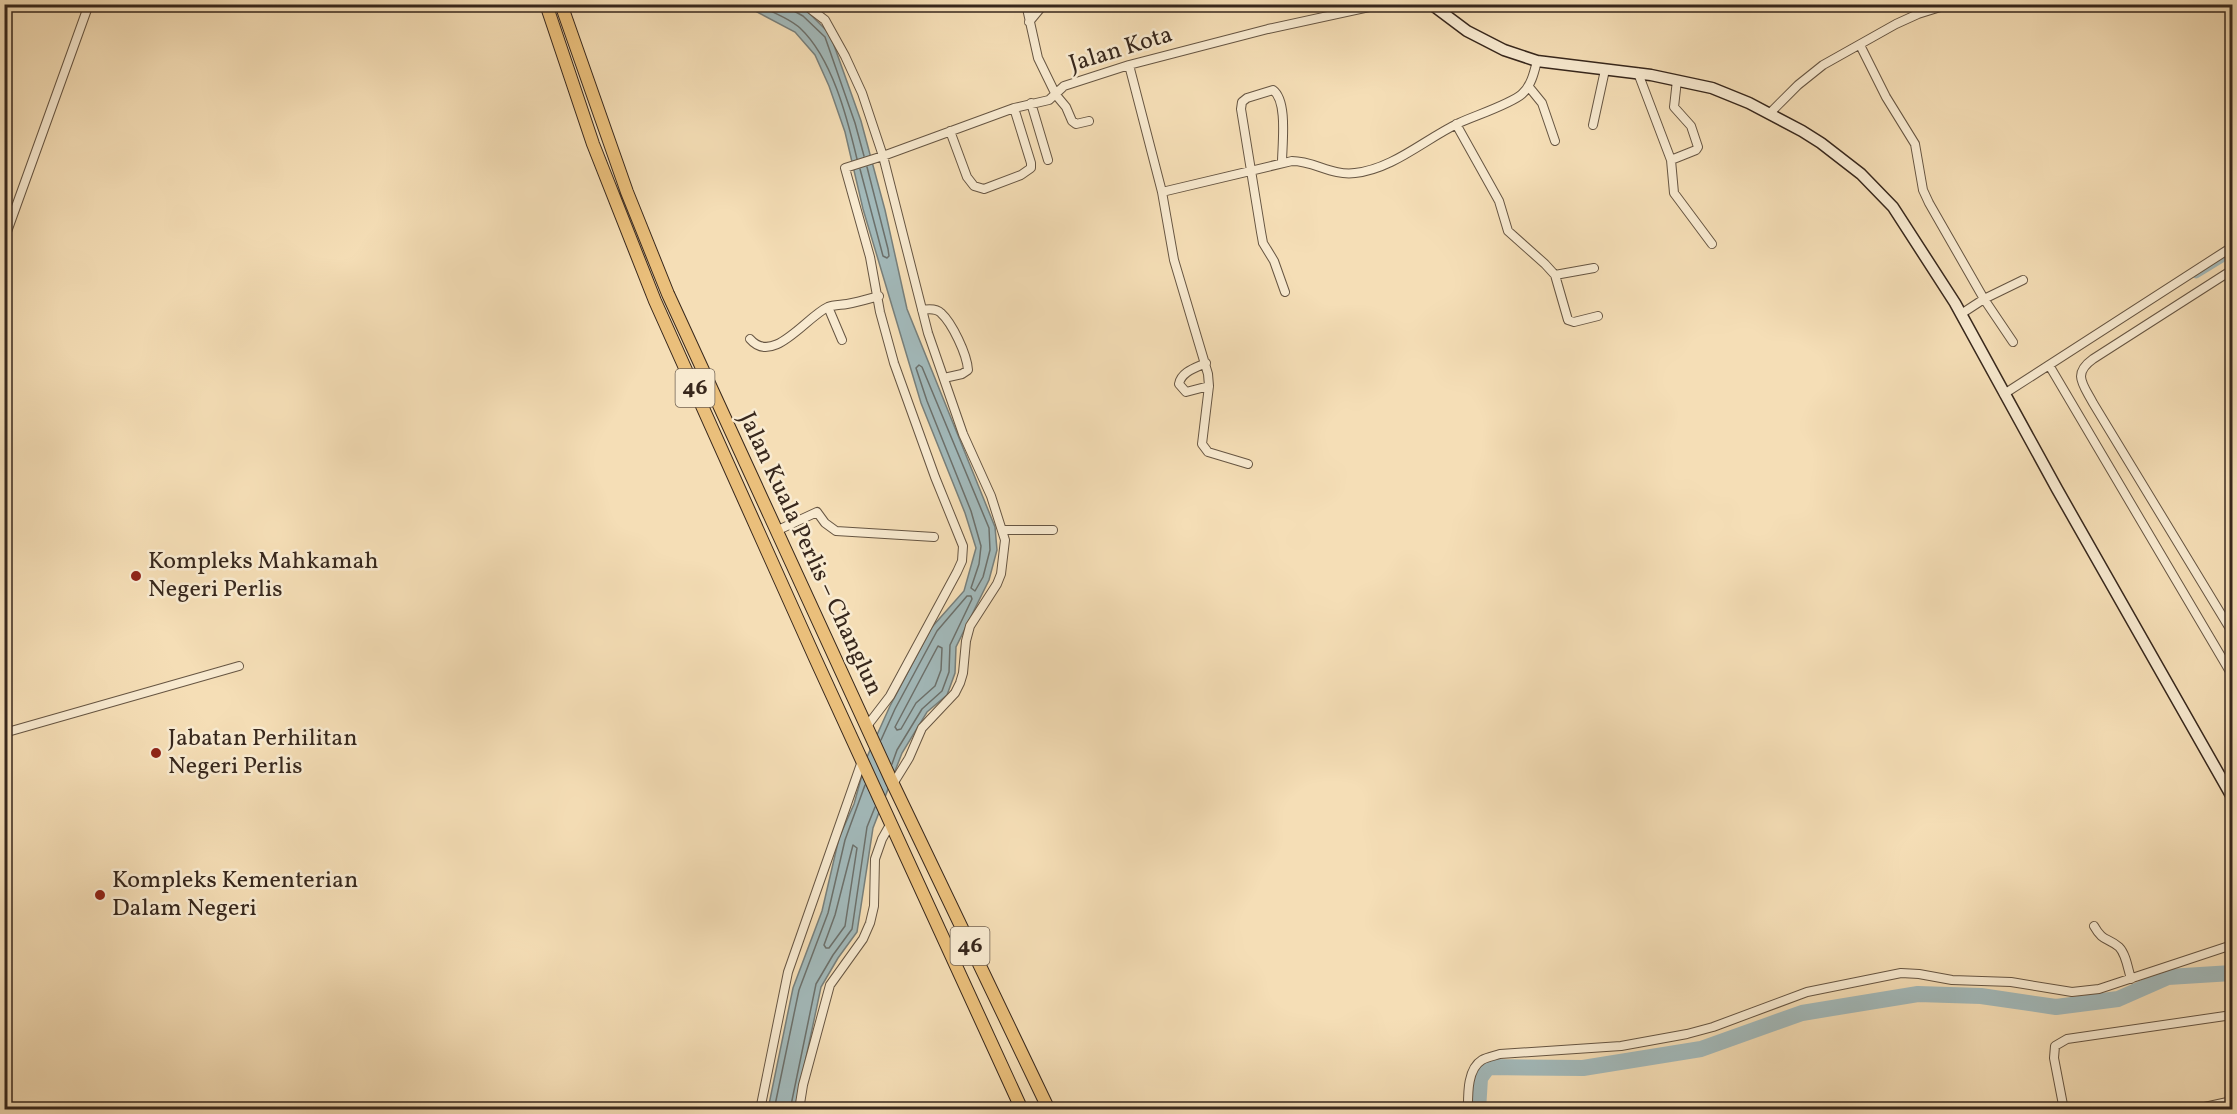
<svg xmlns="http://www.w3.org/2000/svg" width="2237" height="1114" viewBox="0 0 2237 1114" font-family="Vollkorn,serif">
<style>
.water{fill:#a2b9ba;stroke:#777f7b;stroke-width:1.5}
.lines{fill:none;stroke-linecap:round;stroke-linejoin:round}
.shore{stroke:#6c706b;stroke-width:1.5}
.canal{stroke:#a2b9ba;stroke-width:9}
.river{stroke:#a2b9ba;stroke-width:16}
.minor-casing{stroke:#665542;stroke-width:10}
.secondary-casing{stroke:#37271c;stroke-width:13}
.trunk-casing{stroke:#37271c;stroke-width:14}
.minor{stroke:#f8ead0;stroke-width:8}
.secondary{stroke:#f8ead0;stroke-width:10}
.trunk{stroke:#eabf7b;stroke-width:12}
.poi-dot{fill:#8f2418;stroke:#f8ead0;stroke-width:2}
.labels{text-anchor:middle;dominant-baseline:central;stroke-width:5;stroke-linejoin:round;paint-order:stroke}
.shield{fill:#f8ead0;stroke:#716252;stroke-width:1.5}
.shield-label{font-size:22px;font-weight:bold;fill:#37271c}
.street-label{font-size:24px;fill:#37271c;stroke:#f8ead0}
.poi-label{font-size:24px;fill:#37271c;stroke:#f8ead0;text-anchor:start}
</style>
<rect width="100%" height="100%" fill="#f5deb6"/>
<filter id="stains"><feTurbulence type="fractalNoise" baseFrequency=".00333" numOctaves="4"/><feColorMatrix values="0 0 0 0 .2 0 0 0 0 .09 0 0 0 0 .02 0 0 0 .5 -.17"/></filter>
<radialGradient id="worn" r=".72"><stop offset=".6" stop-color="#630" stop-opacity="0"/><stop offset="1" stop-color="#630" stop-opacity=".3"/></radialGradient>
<!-- water -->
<path class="water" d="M744 5H792L807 11 830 34 861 121 885 210 907 309 995 527 997 550 989 580 956 647 955 673 947 695 927 712 902 753 873 828 857 932 838 958 821 987 795 1110 768 1109 793 988 822 911 839 838 854 804 867 757 890 706 932 627 964 591 976 548 965 513 921 403 863 209 845 132 829 86 815 55 795 32Z"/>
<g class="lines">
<!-- shore -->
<path class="shore" d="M755 4C769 11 788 17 800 28 832 58 847 117 857 159
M791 4 794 11 803 16 825 37 855 123 864 156
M860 169 883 256 887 258 889 256 888 249 867 167
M919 365 922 367 989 528 990 550 983 577 975 591 971 588 979 564 981 546 971 511 927 401 916 368Z
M938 646 942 648 941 670 935 686 916 703 901 729 897 730 895 727Z
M881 740 895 709 937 631 967 596H971L972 599 950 645 949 672 942 691 922 709 897 750 892 764
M853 845 857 848 845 926 829 948H826L824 945 835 915Z
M774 1110 799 990 828 913 845 840 865 785
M790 1110 816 984 833 955 852 929 867 827 875 807"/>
<!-- canal -->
<path class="canal" d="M2196 274 2232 252"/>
<!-- river -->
<path class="river" d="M1478 1110 1480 1078 1488 1067 1583 1068 1701 1049 1802 1013 1918 994 1981 996 2056 1007 2118 999 2168 977 2232 973"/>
<defs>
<path id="minor" d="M804 4 825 20 845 56 862 93 883 156 928 333 963 434 991 496 1005 540 1001 574 997 584 970 626 966 641 963 673 960 683 955 693 922 728 909 758 893 784
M1026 4 1038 58 1056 95 1066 107 1072 121 1076 124 1089 121
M1029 22 1044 4
M1860 45 1886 97 1915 144 1923 190 1929 203 1984 299 2013 342
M1129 65 1162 192 1174 260 1208 374 1209 386 1202 444 1208 452 1248 464
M1638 73 1671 160 1674 193 1712 244
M1529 87 1542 103 1555 141
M1031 103 1048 160
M1769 114 1798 85 1823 65 1896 24 1918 14 1950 4
M1456 124 1499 201 1508 231 1545 264 1555 275 1594 268
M1593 125 1605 70
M950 131 967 177 974 186 984 189 1021 175 1031 168V163L1014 108
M1671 160 1696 150 1698 147 1691 126 1674 107 1677 80
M1282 163C1282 145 1288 101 1273 90L1247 98 1242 102 1241 109 1261 232 1263 243 1274 261 1285 292
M1162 192 1292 161C1314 161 1332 176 1355 173 1393 169 1425 139 1459 123 1474 116 1511 104 1522 94 1531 86 1534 73 1537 61
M4 240 89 4
M2232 270 2093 359C2072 374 2083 384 2093 403L2232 632
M1555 275 1568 320 1574 322 1598 316
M828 307 842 340
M922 310C928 309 936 308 941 313 952 323 967 354 968 370L962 374 944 378
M1961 314 1984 299 2023 280
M750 339C773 366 806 317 828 307 833 305 841 305 847 304 858 302 868 299 879 296
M1206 363C1195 368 1181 372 1179 384L1186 392 1209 386
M2049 365 2232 675
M2004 394 2232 247
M1003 530H1053
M776 531 817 512 825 523 836 531 934 537
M867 726 890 696 957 572 962 561 963 546 935 477 894 363 880 312 870 257 845 168 883 156 1014 108 1049 100 1064 86 1129 65 1268 29 1383 4
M4 733 239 666
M2094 926C2103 942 2107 937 2119 947 2126 954 2128 969 2131 979
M760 1110 788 972 862 761
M799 1110 803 1085 830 985 863 939 870 923 874 906 875 859 882 839 891 823
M1468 1110C1468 1095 1467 1069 1482 1060 1487 1057 1494 1056 1500 1054L1621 1046 1687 1034 1713 1027 1807 992 1901 973 1919 974 1952 980 2011 982 2072 992 2099 989 2232 945
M2064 1110 2054 1058 2055 1046 2067 1039 2232 1015
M2191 1110 2232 1101"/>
<path id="secondary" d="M1431 4 1467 31 1504 50 1537 61 1651 75 1712 88 1749 103 1802 131 1821 143 1861 174 1893 207 1955 303 2057 489 2232 797"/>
<path id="trunk" d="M546 4 593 144 655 301 815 658 1022 1110
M561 4 627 192 668 294 892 782 1049 1110"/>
</defs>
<!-- minor casing -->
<use href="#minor" class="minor-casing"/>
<!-- secondary casing -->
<use href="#secondary" class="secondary-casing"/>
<!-- trunk casing -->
<use href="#trunk" class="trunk-casing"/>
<!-- minor -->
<use href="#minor" class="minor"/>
<!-- secondary -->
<use href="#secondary" class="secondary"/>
<!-- trunk -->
<use href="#trunk" class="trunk"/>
</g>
<!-- markers -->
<g class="poi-dot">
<circle cx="136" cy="576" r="6"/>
<circle cx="156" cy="753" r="6"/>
<circle cx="100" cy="895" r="6"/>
</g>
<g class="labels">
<!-- shield labels -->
<g class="shield">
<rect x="675.5" y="369" width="39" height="38" rx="4.5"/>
<rect x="950.5" y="927" width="39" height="38" rx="4.5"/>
</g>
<g class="shield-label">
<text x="695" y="388">46</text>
<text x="970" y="946">46</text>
</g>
<!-- street labels -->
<g class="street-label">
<text transform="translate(1121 50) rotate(-17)">Jalan Kota</text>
<text transform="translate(810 554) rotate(65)">Jalan Kuala Perlis – Changlun</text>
</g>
<!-- poi labels -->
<g class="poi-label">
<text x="148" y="562">Kompleks Mahkamah<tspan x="148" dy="28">Negeri Perlis</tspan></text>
<text x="168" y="739">Jabatan Perhilitan<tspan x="168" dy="28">Negeri Perlis</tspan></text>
<text x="112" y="881">Kompleks Kementerian<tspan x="112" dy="28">Dalam Negeri</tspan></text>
</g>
</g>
<!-- margin -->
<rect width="2237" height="1114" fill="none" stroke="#f5deb6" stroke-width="24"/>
<rect x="6" y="6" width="2225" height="1102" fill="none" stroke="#37271c" stroke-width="3"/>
<rect x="12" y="12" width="2213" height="1090" fill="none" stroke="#37271c" stroke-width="1.5"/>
<rect width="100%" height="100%" filter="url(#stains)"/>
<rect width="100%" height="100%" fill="url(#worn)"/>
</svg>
